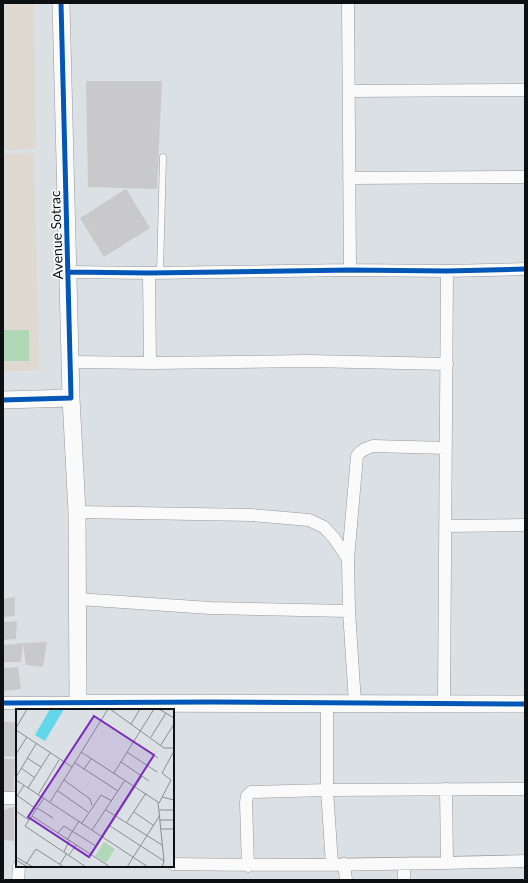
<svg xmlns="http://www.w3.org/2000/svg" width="528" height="883" viewBox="0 0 528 883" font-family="Lato,sans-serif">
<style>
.education{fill:#dfd9d1}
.green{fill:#b1d8b6}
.building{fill:#c9c9cb}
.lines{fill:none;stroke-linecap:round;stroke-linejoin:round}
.lane-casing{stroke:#95989b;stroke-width:7}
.street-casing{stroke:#95989b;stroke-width:13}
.secondary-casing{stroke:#95989b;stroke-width:18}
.lane{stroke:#fafafb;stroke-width:6}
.street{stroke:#fafafb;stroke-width:12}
.secondary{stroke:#fafafb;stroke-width:17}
.cycleway-casing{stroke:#fff;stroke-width:8}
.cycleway{stroke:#0057b8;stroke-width:5}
.labels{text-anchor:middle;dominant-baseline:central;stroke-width:3;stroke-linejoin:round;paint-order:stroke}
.street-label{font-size:14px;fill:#0d1013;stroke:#fff}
.inset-road{fill:none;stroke:#898d90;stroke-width:1}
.view{fill:#7b2cbf;fill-opacity:0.15;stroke:#7b2cbf;stroke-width:2}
.inset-edge{fill:none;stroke:#0d1013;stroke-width:2}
</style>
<rect width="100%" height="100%" fill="#dbe0e4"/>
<!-- education -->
<path class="education" d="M3 3H34L36 149 3 150Z
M34 153 39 370 3 372V154Z"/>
<!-- green -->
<path class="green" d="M3 330H29V361H3Z"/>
<!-- building -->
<path class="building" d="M86 81H162L157 189 88 187Z
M126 189 150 228 104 257 80 218Z
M15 597V616L3 617V599Z
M17 621 16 639 3 640V622Z
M47 642 43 667 26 665 23 643Z
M23 643 21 662H3V645Z
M18 667 21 689 3 691V668Z
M3 722H15L17 757 3 756Z
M3 759H15L13 795 3 794Z
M14 807V841L3 840V810Z"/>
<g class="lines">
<defs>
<path id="lane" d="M160 273 163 157"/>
<path id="street" d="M348 3 350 270
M349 91 525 90
M349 178 525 177
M69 272 149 273 350 270 447 271 525 269
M149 273 150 363
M71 362 152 363 309 361 447 364
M77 512 252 515 309 520 324 527 334 538 348 559
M445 526 525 525
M78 599 210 608 349 611
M3 703H78
M327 703V790L332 864
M355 703 349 611 348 559 357 456C361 450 366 448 373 446L446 448
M444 703 447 271
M446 789 447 863
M3 798H17
M173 864C290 866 408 864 525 861
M344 864 346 880
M404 864V880
M248 866 246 802 247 796 251 792 327 790 525 789
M18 880 19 866"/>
<path id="secondary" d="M71 398 77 512 78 703 525 704
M3 400 71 398 61 3"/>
</defs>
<!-- lane casing -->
<use href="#lane" class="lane-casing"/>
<!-- street casing -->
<use href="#street" class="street-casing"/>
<!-- secondary casing -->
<use href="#secondary" class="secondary-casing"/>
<!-- lane -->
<use href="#lane" class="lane"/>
<!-- street -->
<use href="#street" class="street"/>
<!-- secondary -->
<use href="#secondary" class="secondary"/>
<defs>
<path id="cycleway" d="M69 272 149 273 350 270 447 271 525 269
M3 400 71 398 61 3
M3 703 210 702 525 704"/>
</defs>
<!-- cycleway casing -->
<use href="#cycleway" class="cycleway-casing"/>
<!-- cycleway -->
<use href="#cycleway" class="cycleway"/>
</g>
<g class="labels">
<!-- street labels -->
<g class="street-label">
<text transform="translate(56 235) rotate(-92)">Avenue Sotrac</text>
</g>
</g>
<!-- overview -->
<g transform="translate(16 709)">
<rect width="158" height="158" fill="#dbe0e4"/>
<path d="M88 133 99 140 90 154 79 147Z" fill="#b1d8b6"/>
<path d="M34 0H48L29 32 19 26Z" fill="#63d7ea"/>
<path class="inset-road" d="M94 0 148 39H158M143 0 158 9M85 11 142 49M115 15 124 0M0 19 11 0M0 21 56 58 92 0M135 28 150 4M145 36 158 15M65 43 142 93 148 152 146 158M111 43 141 63M0 45 11 28M11 49 25 58M105 53 133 72M59 54 102 82M5 59 19 69M68 60 75 50M98 64 138 0M0 68 20 35M0 71 132 158M48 71 74 90 76 96M12 79 34 44M42 82 72 103M22 86 43 51M2 87 20 100M146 88 158 91M0 89 8 76M28 89 9 117 70 158M34 93 56 58M143 94 155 71 146 64 158 42M21 99 37 109M90 101 146 136M143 101H158M0 102 13 111M118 103 137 116M16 107 94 158M144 111H158M111 113 130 84M66 114 85 86 96 92M94 117 148 152M145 120H158M76 121 109 71M42 124 48 117 80 137M51 131 63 112M48 143 53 132M53 146 60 136M75 146 126 67M0 148 17 158M0 151 12 158M10 155 20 140 48 158M44 155 51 144M111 158 144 106"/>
<path class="view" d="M78 7 138 46 73 148 12 108Z"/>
<rect width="158" height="158" class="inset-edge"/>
</g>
<!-- border -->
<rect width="528" height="883" fill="none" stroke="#0d1013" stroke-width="8"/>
</svg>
